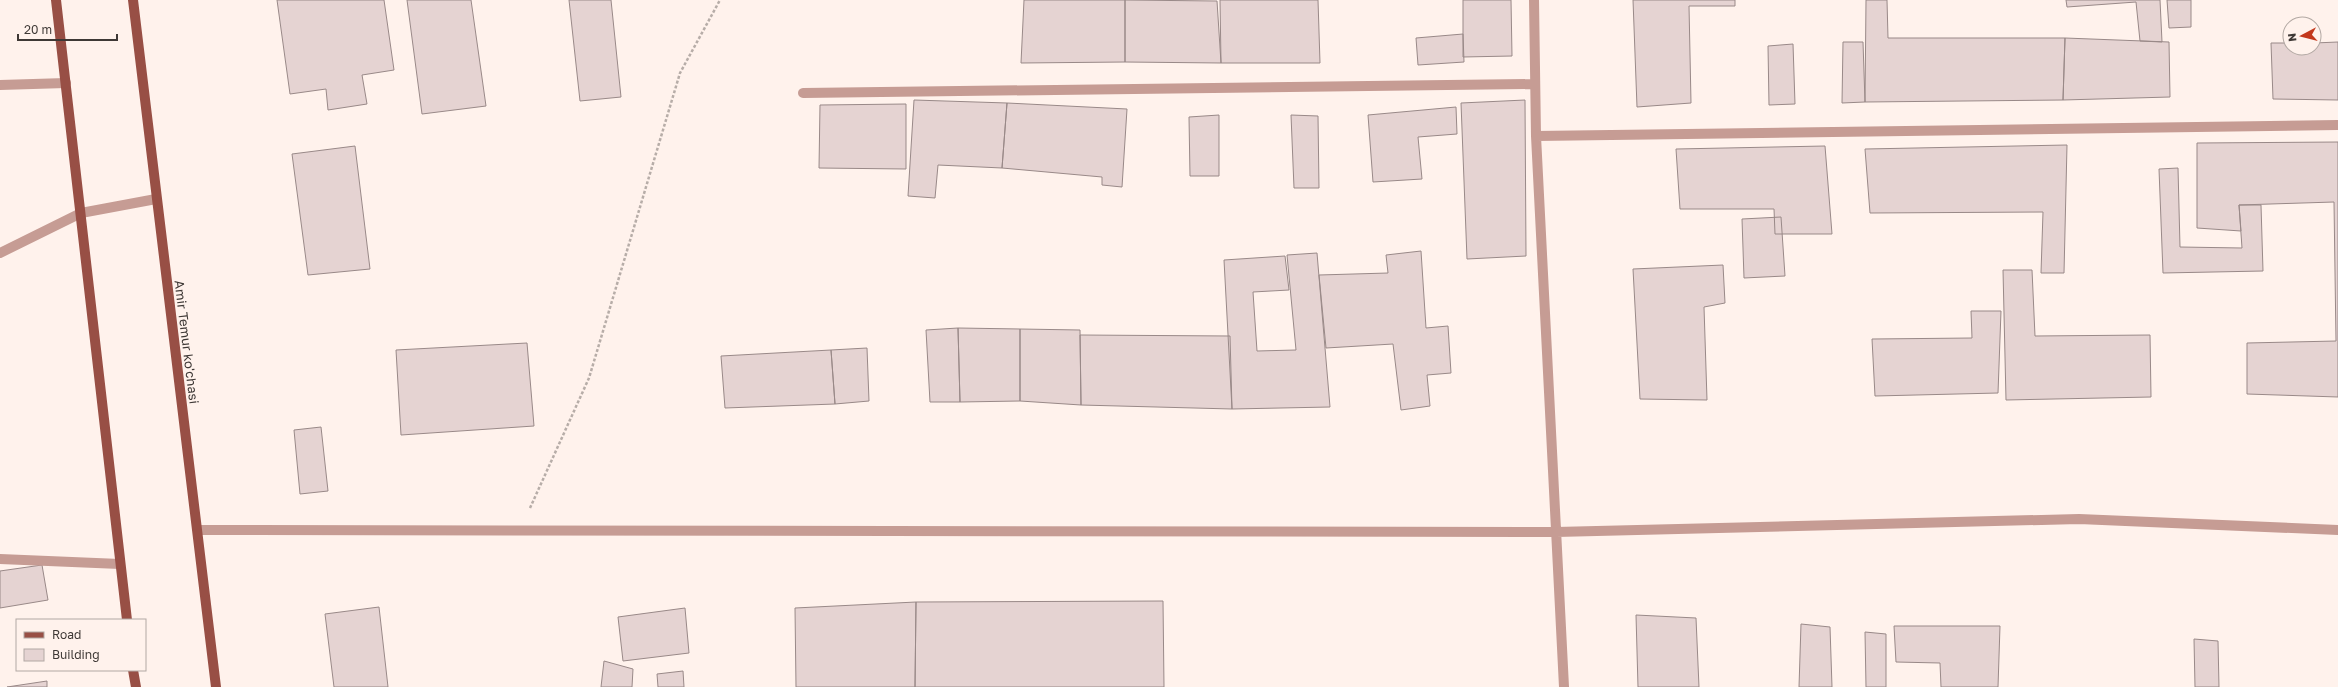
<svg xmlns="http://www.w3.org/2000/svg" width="2338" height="687" viewBox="0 0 2338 687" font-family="'Golos Text',sans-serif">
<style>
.building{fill:#e5d3d2;stroke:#998988}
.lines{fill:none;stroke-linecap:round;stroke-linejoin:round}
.path{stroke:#b7ada8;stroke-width:2.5;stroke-dasharray:3 2;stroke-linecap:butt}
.minor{stroke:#c69c94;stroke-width:10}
.major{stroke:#984f45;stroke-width:10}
.labels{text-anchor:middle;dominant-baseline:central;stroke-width:3.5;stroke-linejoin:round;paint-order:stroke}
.street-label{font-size:13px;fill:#3e3835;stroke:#fff2ec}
</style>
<rect width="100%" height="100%" fill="#fff2ec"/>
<!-- building -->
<path class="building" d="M277 0H384L394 70 362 75 367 104 328 110 326 89 290 94Z
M407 0H471L486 106 422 114Z
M569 0H611L621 97 580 101Z
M1024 0H1125V62L1021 63Z
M1125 0 1217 1 1221 63 1125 62Z
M1220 0H1318L1320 63H1221Z
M1463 0H1511L1512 56 1463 57Z
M1633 0H1735V6H1689L1691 103 1637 107Z
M1866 0H1887L1888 38H2065L2063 100 1865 102Z
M2066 0H2160L2162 42 2140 41 2136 2 2067 7Z
M2167 0H2191V27L2169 28Z
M1463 34 1464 62 1418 65 1416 38Z
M2065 38 2169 42 2170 97 2063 100Z
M1843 42H1863L1865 102 1842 103Z
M2338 42V100L2273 99 2271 43H2290V48H2314V43Z
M1793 44 1795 104 1769 105 1768 46Z
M914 100 1007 103 1002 168 938 165 935 198 908 196Z
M1525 100 1526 256 1467 259 1461 103Z
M1007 103 1127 109 1122 187 1102 185V177L1002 168Z
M906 104V169L819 168 820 105Z
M1456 107 1457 134 1418 137 1422 179 1373 182 1368 115Z
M1219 115V176H1190L1189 117Z
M1291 115 1318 116 1319 188H1294Z
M2338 142V397L2247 394V343L2336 341 2334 202 2239 205 2241 231 2197 228V143Z
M2067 145 2064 273H2041L2043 212 1870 213 1865 149Z
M355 146 370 269 308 275 292 154Z
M1825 146 1832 234H1775L1774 209H1680L1676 149Z
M2178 168 2180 247 2242 248 2239 205H2261L2263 271 2163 273 2159 169Z
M1781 217 1785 276 1744 278 1742 219Z
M1421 251 1426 328 1448 326 1451 373 1427 375 1430 406 1401 410 1393 344 1326 348 1319 275 1388 273 1386 255Z
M1317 253 1330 407 1232 409 1224 260 1285 256 1289 290 1253 292 1257 351 1296 350 1287 255Z
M1723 265 1725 303 1704 307 1707 400 1640 399 1633 269Z
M2003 270H2032L2035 336 2150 335 2151 397 2006 400Z
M1971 311H2001L1998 393 1875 396 1872 339 1972 338Z
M958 328 1020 329V401L960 402Z
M958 328 960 402H930L926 330Z
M1020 329 1080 330 1081 405 1020 401Z
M1080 335 1230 336 1232 409 1081 405Z
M527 343 534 426 401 435 396 350Z
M867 348 869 401 835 404 831 350Z
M831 350 835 404 725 408 721 356Z
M321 427 328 491 300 494 294 430Z
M42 565 48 600 0 608V571Z
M1163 601 1164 687H915L916 602Z
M916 602 915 687H796L795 608Z
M379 607 388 687H334L325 614Z
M685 608 689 653 623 661 618 617Z
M1636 615 1696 618 1699 687H1638Z
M1801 624 1830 627 1832 687H1799Z
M1894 626H2000L1998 687H1941L1940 663 1896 662Z
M1865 632 1886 634V687H1866Z
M2194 639 2218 641 2219 687H2195Z
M604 661 633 669 632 687H601Z
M683 671 684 687H658L657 674Z
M47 681V687H7Z"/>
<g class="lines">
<!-- path -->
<path class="path" d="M530 508 589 378 680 73 720 0"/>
<!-- minor -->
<path class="minor" d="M1534 0 1536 136 1564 687
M0 85 66 83
M803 93 1535 84
M1536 136 2338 125
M0 253 81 213 156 199
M198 530 1556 532 2079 519 2338 530
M0 559 120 564"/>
<!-- major -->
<path class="major" d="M56 0 127 620
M133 0 216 687
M133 670 136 687"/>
</g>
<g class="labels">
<!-- street labels -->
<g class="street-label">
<text transform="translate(187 342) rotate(83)">Amir Temur ko'chasi</text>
</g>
</g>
<!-- legend -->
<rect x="16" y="619" width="130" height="52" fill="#fff2ec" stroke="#b2a8a3"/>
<rect x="24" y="632" width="20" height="6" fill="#984f45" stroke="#b2a8a3"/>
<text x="52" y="639" font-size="12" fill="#3e3835">Road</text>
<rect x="24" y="649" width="20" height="12" fill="#e5d3d2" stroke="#b2a8a3"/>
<text x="52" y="659" font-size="12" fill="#3e3835">Building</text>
<!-- north arrow -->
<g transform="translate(2302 36) rotate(263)"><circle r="19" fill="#fff2ec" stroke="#b2a8a3"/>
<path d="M0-3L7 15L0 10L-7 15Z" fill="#c3381c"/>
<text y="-6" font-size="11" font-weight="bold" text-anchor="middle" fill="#3e3835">N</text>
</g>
<!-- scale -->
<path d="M18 34v6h99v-6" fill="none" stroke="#3e3835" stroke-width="2"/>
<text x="24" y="34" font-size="12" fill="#3e3835" stroke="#fff2ec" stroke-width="3" paint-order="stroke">20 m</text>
</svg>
